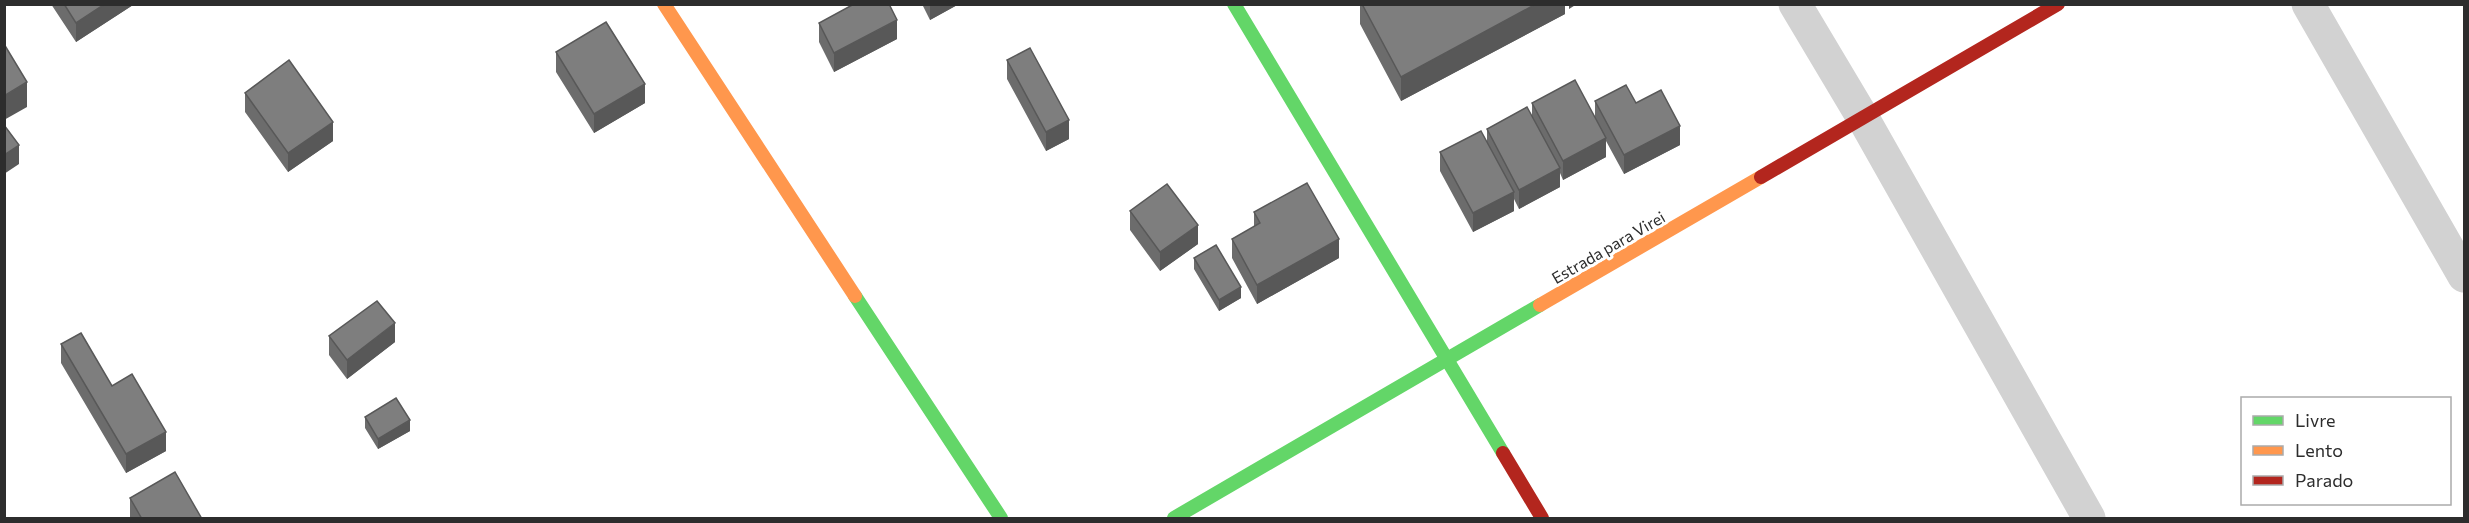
<svg xmlns="http://www.w3.org/2000/svg" width="2469" height="523" viewBox="0 0 2469 523" font-family="Commissioner,sans-serif">
<style>
.lines{fill:none;stroke-linecap:round;stroke-linejoin:round}
.street{stroke:#d2d2d2;stroke-width:33}
.fast{stroke:#63d668;stroke-width:14}
.slow{stroke:#ff974d;stroke-width:14}
.jam{stroke:#b3261e;stroke-width:14}
.wall{fill:#6c6c6c}
.shaded-wall{fill:#585858}
.building{fill:#7e7e7e;stroke:#585858;stroke-width:1.5}
.labels{text-anchor:middle;dominant-baseline:central;stroke-width:6;stroke-linejoin:round;paint-order:stroke}
.street-label{font-size:16px;fill:#2d2d2d;stroke:#fff}
</style>
<rect width="100%" height="100%" fill="#fff"/>
<g class="lines">
<!-- street -->
<path class="street" d="M1795 4 1863 118 2089 518
M2308 4 2464 276"/>
<!-- fast -->
<path class="fast" d="M1234 4 1503 453
M855 296 1001 518
M1174 518 1540 305"/>
<!-- slow -->
<path class="slow" d="M664 4 855 296
M1540 305 1761 177"/>
<!-- jam -->
<path class="jam" d="M1761 177 2058 4
M1503 453 1542 518"/>
</g>
<!-- wall -->
<path class="wall" d="M51 4H133V5L76 42Z
M922 4H959L930 20Z
M1360 4H1565V14L1401 101 1360 24Z
M819 23 897 39 834 72 819 42Z
M556 52 645 103 594 133 556 72Z
M1007 60 1069 139 1046 151 1007 79Z
M245 93 333 141 288 172 245 112Z
M1595 101 1636 103 1680 145 1624 174 1606 141V157L1563 180 1560 173V187L1519 209 1514 199V211L1473 232 1440 171V152L1487 142V129L1532 117V103L1595 118Z
M1130 211 1198 244 1160 271 1130 230Z
M1254 212 1339 258 1257 304 1232 258V239L1254 227Z
M1194 258 1241 298 1219 311 1194 269Z
M329 336 395 342 347 379 329 355Z
M61 344 112 386 166 451 126 473 61 363Z
M365 417 410 431 378 449 365 428Z
M130 498 202 519H131L130 517Z"/>
<!-- shaded-wall -->
<path class="shaded-wall" d="M105 4 133 5 76 42V23Z
M930 4H959L930 20Z
M1536 4H1565V14L1401 101V77Z
M1569 4H1577L1569 9Z
M897 20V39L834 72V53Z
M27 82V107L4 120V96Z
M645 84V103L594 133V114Z
M1069 120V139L1046 151V132Z
M333 122V141L288 172V153Z
M1680 126V145L1624 174V155Z
M1606 138V157L1563 180V161Z
M19 145V164L4 174V155Z
M1560 168V187L1519 209V190Z
M1514 192V211L1473 232V213Z
M1198 225V244L1160 271V252Z
M1339 239V258L1257 304V285Z
M1241 287V298L1219 311V300Z
M395 323V342L347 379V360Z
M410 420V431L378 449V439Z
M166 432V451L126 473V454Z"/>
<!-- building -->
<path class="building" d="M64 4H105L76 23Z
M854 4H889L897 20 834 53 819 23Z
M1362 4H1536L1401 77Z
M606 22 645 84 594 114 556 52Z
M4 44 27 82 4 96Z
M1030 48 1069 120 1046 132 1007 60Z
M289 60 333 122 288 153 245 93Z
M1575 80 1606 138 1563 161 1532 103Z
M1626 85 1636 103 1661 90 1680 126 1624 155 1595 101Z
M1527 107 1560 168 1519 190 1487 129Z
M4 125 19 145 4 155Z
M1481 131 1514 192 1473 213 1440 152Z
M1307 183 1339 239 1257 285 1232 239 1260 223 1254 212Z
M1167 184 1198 225 1160 252 1130 211Z
M1216 245 1241 287 1219 300 1194 258Z
M377 301 395 323 347 360 329 336Z
M81 333 112 386 132 374 166 432 126 454 61 344Z
M396 398 410 420 378 439 365 417Z
M175 472 202 519H142L130 498Z"/>
<g class="labels">
<!-- street labels -->
<g class="street-label">
<text transform="translate(1608 247) rotate(-30)">Estrada para Virei</text>
</g>
</g>
<!-- border -->
<rect width="2469" height="523" fill="none" stroke="#2d2d2d" stroke-width="12"/>
<!-- legend -->
<rect x="2241" y="397" width="210" height="108" fill="#ffffff" stroke="#ababab" stroke-width="1.5"/>
<rect x="2253" y="416" width="30" height="9" fill="#63d668" stroke="#ababab" stroke-width="1.5"/>
<text x="2295" y="427" font-size="18" fill="#2d2d2d">Livre</text>
<rect x="2253" y="446" width="30" height="9" fill="#ff974d" stroke="#ababab" stroke-width="1.5"/>
<text x="2295" y="457" font-size="18" fill="#2d2d2d">Lento</text>
<rect x="2253" y="476" width="30" height="9" fill="#b3261e" stroke="#ababab" stroke-width="1.5"/>
<text x="2295" y="487" font-size="18" fill="#2d2d2d">Parado</text>
</svg>
